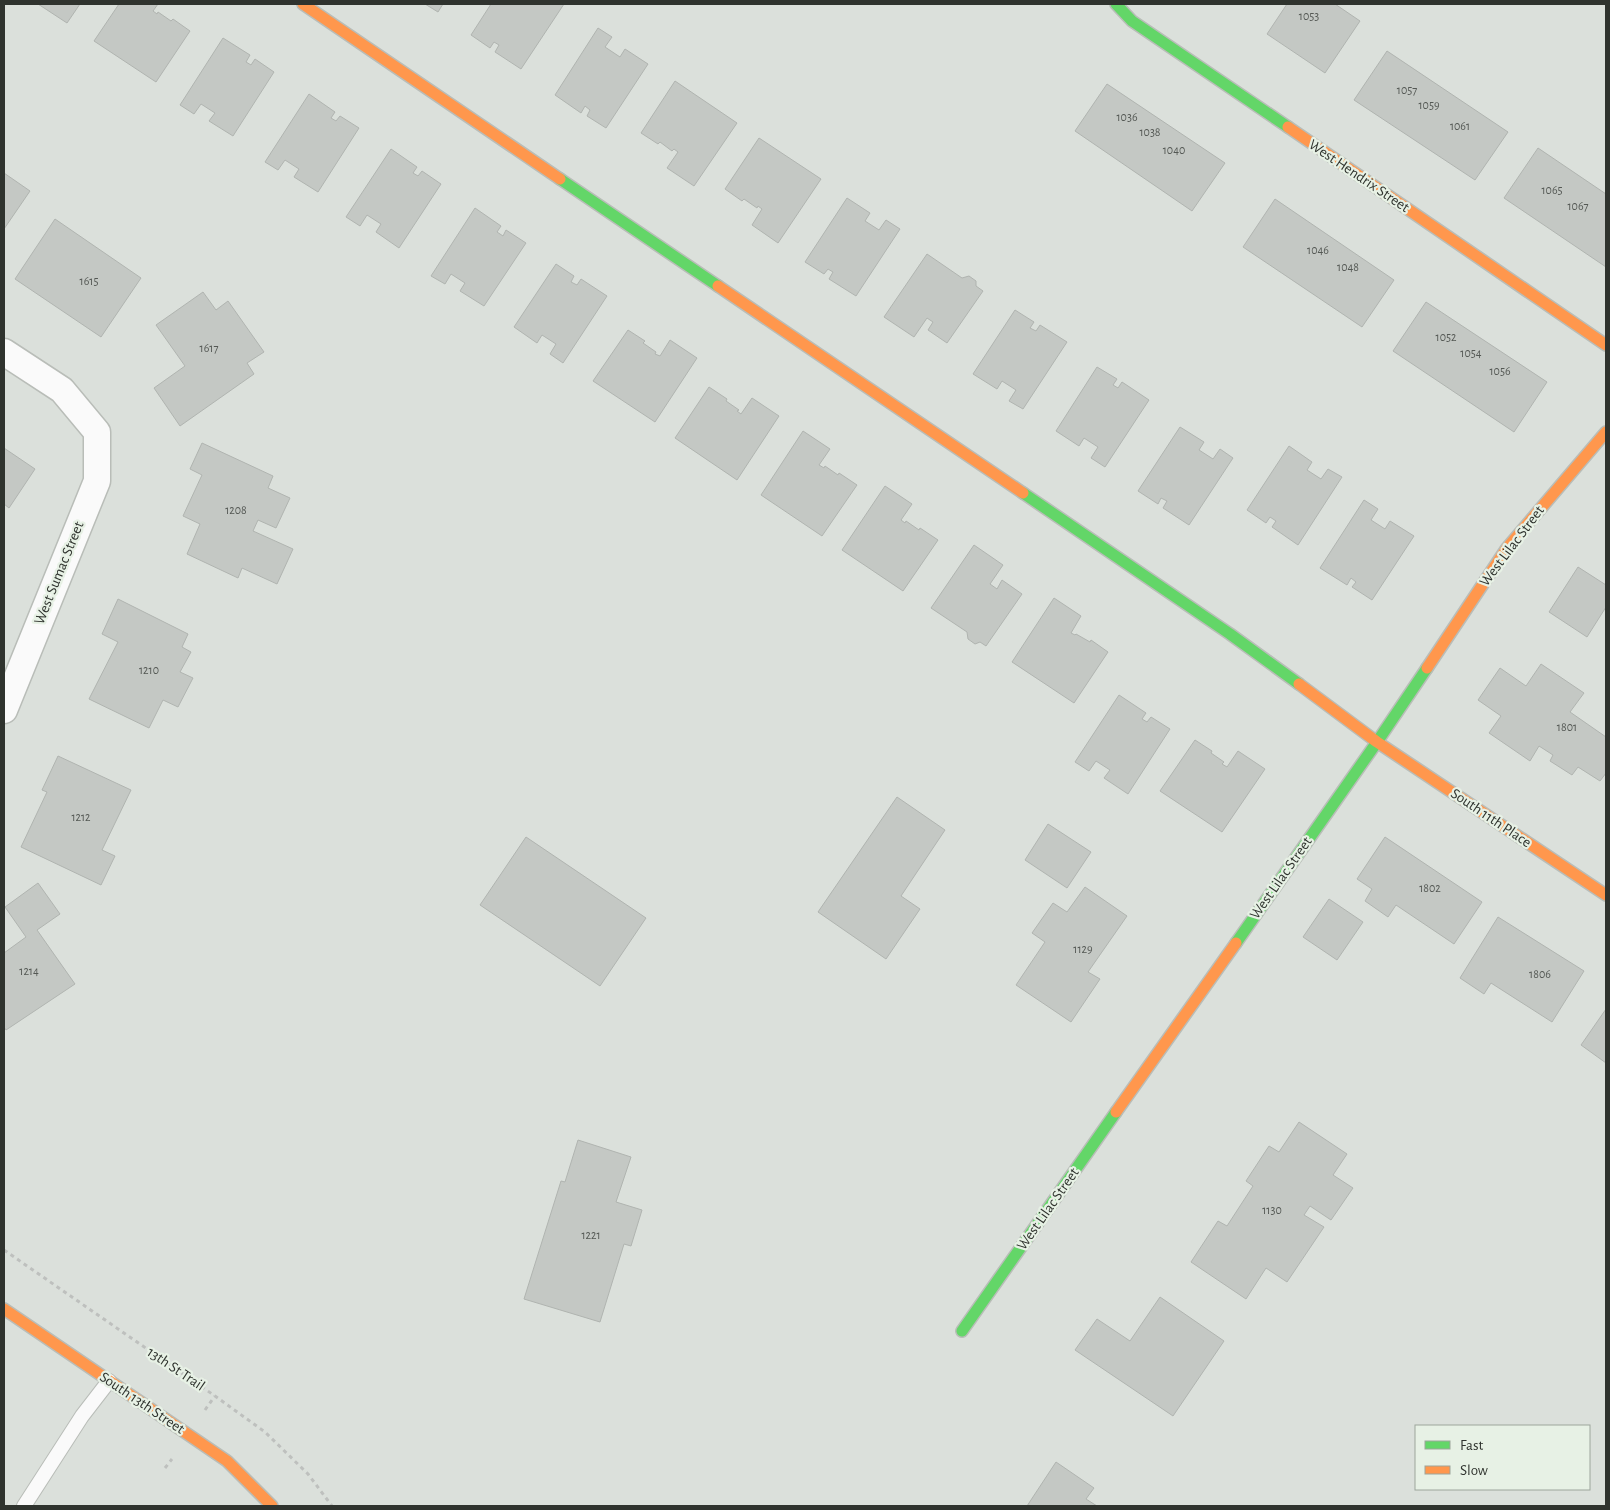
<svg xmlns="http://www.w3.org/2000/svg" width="1610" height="1510" viewBox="0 0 1610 1510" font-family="'Alegreya Sans',sans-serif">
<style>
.building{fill:#c4c8c4;stroke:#b0b4b0}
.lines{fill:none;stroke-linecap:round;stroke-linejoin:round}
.lane-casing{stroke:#b9bdb8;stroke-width:16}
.street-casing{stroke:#b9bdb8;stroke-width:29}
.fast-casing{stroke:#b9bdb8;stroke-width:14}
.slow-casing{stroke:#b9bdb8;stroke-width:14}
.path{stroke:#bec0be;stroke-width:3;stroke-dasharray:4 4;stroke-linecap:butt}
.lane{stroke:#fafafa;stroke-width:14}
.street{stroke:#fafafa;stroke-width:26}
.fast{stroke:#63d668;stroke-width:11}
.slow{stroke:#ff974d;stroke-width:11}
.labels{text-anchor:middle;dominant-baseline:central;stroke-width:4.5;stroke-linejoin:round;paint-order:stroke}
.number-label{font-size:12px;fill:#545854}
.street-label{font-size:15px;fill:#2f332e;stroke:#e7f1e5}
</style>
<rect width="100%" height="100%" fill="#dbe0db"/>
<!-- building -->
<path class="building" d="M38 4H80L67 23Z
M119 4H158L153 11 157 14 158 12 171 21 173 19 190 31 156 82 94 41Z
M425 4H443L438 12Z
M491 4H564L521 69 495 52 499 45 494 42 490 48 471 35Z
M1287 4H1335L1360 21 1325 73 1267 34Z
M598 28 612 37 605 47 620 57 625 49 648 64 606 128 587 116 590 110 585 106 581 113 555 95Z
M223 38 250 55 246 62 251 65 255 59 274 72 233 136 209 121 215 113 201 104 194 114 180 105Z
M1387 51 1508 132 1475 180 1354 100Z
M675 81 737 123 694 186 667 168 678 152 674 149 672 151 660 142 658 144 641 133Z
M1107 84 1225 163 1192 211 1075 131Z
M309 94 335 112 331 118 336 121 340 116 359 128 318 192 294 177 299 169 285 160 278 170 265 162Z
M759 138 821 179 778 243 752 225 762 209 758 206 757 208 744 199 742 201 725 189Z
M1538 148 1606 194V267L1504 198Z
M391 149 417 167 413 173 418 176 422 171 441 184 399 248 376 232 381 224 367 215 360 226 346 217Z
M4 173 30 191 4 229Z
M847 198 870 213 865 221 879 230 886 220 900 229 856 296 829 279 833 272 828 269 824 274 805 262Z
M1275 199 1394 280 1362 327 1243 247Z
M475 208 501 226 497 232 503 236 506 230 526 243 484 306 460 291 465 283 451 274 445 284 431 276Z
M55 219 141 278 101 337 15 279Z
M927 254 962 278 969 276 976 281V286L983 291 947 343 928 330 933 322 927 318 914 337 884 317Z
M556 264 574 276 571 282 577 285 581 279 607 296 563 363 550 354 556 344 542 335 537 343 514 327Z
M203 292 216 310 228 301 264 352 247 363 254 374 180 426 154 388 185 366 156 325Z
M1426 302 1547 382 1514 432 1393 351Z
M1015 310 1034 322 1030 328 1036 331 1040 325 1067 342 1023 409 1009 401 1016 390 1002 381 997 389 973 374Z
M628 330 645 341 643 343 656 352 655 354 660 356 670 340 697 358 655 422 593 381Z
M1097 367 1117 379 1113 385 1118 388 1122 382 1149 400 1105 467 1091 458 1098 447 1084 438 1079 446 1056 431Z
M709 387 727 399 726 401 739 410 737 411 741 414 752 398 779 416 737 480 675 438Z
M1180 427 1204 442 1199 450 1213 459 1220 449 1233 458 1189 525 1163 508 1167 501 1161 498 1158 504 1138 491Z
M803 431 830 449 819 465 824 468 825 466 838 475 839 473 857 485 822 536 761 495Z
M202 443 273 476 268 488 290 498 276 528 258 520 253 531 293 549 277 584 242 568 238 578 187 554 200 524 183 516 202 475 190 469Z
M1289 446 1312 462 1307 470 1321 479 1328 469 1342 477 1298 545 1272 527 1276 521 1270 517 1266 523 1247 510Z
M4 448 35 469 9 508 4 504Z
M885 486 912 504 901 520 905 523 906 521 919 530 920 528 938 540 903 591 842 550Z
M1364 500 1378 509 1371 520 1385 529 1390 521 1414 536 1372 600 1352 587 1356 582 1351 578 1347 585 1320 568Z
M974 545 1003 565 990 584 997 589 1002 580 1022 594 986 646 980 642 975 644 968 639 967 632 931 608Z
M1578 567 1606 585V607L1587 637 1549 612Z
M1054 598 1081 616 1071 633 1075 635 1076 634 1090 642 1091 640 1108 652 1074 703 1012 662Z
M118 599 188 634 182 647 191 652 180 672 193 678 178 707 163 700 149 728 89 699 118 642 102 634Z
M1541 664 1584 693 1570 712 1606 737V773L1600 781 1578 767 1572 775 1550 761 1553 755 1539 746 1530 761 1489 733 1501 716 1478 700 1500 668 1526 686Z
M1119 695 1146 713 1142 719 1147 722 1151 717 1170 729 1128 794 1104 778 1110 770 1096 761 1089 771 1075 762Z
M1195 740 1212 751 1211 753 1224 762 1222 764 1227 767 1238 751 1265 769 1222 832 1160 791Z
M58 756 131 790 102 850 115 856 101 885 21 847 47 792 42 790Z
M897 797 945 830 901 896 920 909 886 959 818 912Z
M1048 824 1091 852 1067 888 1025 860Z
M526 837 646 918 600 986 480 905Z
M1385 837 1482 902 1454 944 1396 905 1388 917 1365 901 1372 889 1357 879Z
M38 883 60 914 37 930 75 984 6 1030 4 1027V953L26 937 5 907Z
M1085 887 1127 916 1088 972 1100 979 1071 1022 1016 985 1045 942 1032 933 1053 903 1067 912Z
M1329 899 1363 922 1337 960 1303 937Z
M1498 917 1584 971 1552 1022 1491 983 1484 994 1460 978Z
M1606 1009V1063L1581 1045Z
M1299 1122 1347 1154 1333 1175 1353 1188 1331 1220 1310 1206 1304 1215 1324 1227 1287 1282 1266 1268 1246 1299 1191 1262 1218 1221 1227 1226 1253 1186 1246 1181 1269 1146 1279 1152Z
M578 1140 631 1157 616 1202 642 1210 631 1246 624 1244 600 1322 524 1299 561 1181 565 1182Z
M1160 1297 1224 1341 1173 1416 1075 1350 1097 1319 1130 1341Z
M1056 1462 1094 1488 1086 1499 1097 1506H1027Z"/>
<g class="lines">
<defs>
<path id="lane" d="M24 1506 82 1416 109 1381"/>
<path id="street" d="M4 352 62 390 97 432V481L4 710"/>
<path id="fast" d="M1116 4 1132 21 1288 127
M560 179 718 286
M1023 493 1230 634 1299 684
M1236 943 1377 742 1427 668
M962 1331 1116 1112"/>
<path id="slow" d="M303 4 560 179
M1288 127 1606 345
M718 286 1023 493
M1427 668 1507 548 1606 432
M1299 684 1377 742 1606 895
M1116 1112 1236 943
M4 1309 227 1461 272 1506"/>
</defs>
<!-- lane casing -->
<use href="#lane" class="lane-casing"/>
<!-- street casing -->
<use href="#street" class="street-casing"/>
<!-- fast casing -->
<use href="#fast" class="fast-casing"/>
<!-- slow casing -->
<use href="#slow" class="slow-casing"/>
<!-- path -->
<path class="path" d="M4 1250 215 1396 265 1432 308 1474 332 1506
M205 1410 215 1396
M165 1468 172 1459"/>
<!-- lane -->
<use href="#lane" class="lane"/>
<!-- street -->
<use href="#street" class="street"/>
<!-- fast -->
<use href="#fast" class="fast"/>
<!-- slow -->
<use href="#slow" class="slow"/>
</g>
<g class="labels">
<!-- number labels -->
<g class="number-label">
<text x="1309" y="16">1053</text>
<text x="1407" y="90">1057</text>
<text x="1429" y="105">1059</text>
<text x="1127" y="117">1036</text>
<text x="1460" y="126">1061</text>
<text x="1150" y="132">1038</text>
<text x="1174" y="150">1040</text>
<text x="1552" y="190">1065</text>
<text x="1578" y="206">1067</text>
<text x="1318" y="250">1046</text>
<text x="1348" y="267">1048</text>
<text x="89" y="281">1615</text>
<text x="1446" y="337">1052</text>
<text x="209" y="348">1617</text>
<text x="1471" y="353">1054</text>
<text x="1500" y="371">1056</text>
<text x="236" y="510">1208</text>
<text x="149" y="670">1210</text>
<text x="1567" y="727">1801</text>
<text x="81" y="817">1212</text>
<text x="1430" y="888">1802</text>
<text x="1083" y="949">1129</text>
<text x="29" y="971">1214</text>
<text x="1540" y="974">1806</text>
<text x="1272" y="1210">1130</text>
<text x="591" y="1235">1221</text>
</g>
<!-- street labels -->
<g class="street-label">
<text transform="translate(1359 176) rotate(34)">West Hendrix Street</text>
<text transform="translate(1512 546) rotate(-53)">West Lilac Street</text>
<text transform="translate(59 573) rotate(-68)">West Sumac Street</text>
<text transform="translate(1491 818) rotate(34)">South 11th Place</text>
<text transform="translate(1281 878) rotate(-55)">West Lilac Street</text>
<text transform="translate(1048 1209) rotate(-55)">West Lilac Street</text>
<text transform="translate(176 1369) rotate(34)">13th St Trail</text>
<text transform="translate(142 1403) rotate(34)">South 13th Street</text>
</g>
</g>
<!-- border -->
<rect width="1610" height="1510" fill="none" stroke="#2f332e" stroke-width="10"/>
<!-- legend -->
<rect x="1415" y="1425" width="175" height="65" fill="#e7f1e5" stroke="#9da59c"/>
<rect x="1425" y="1441" width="25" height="8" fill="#63d668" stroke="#9da59c"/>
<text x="1460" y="1450" font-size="15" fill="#2f332e">Fast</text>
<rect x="1425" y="1466" width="25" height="8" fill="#ff974d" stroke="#9da59c"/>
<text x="1460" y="1475" font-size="15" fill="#2f332e">Slow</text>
</svg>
